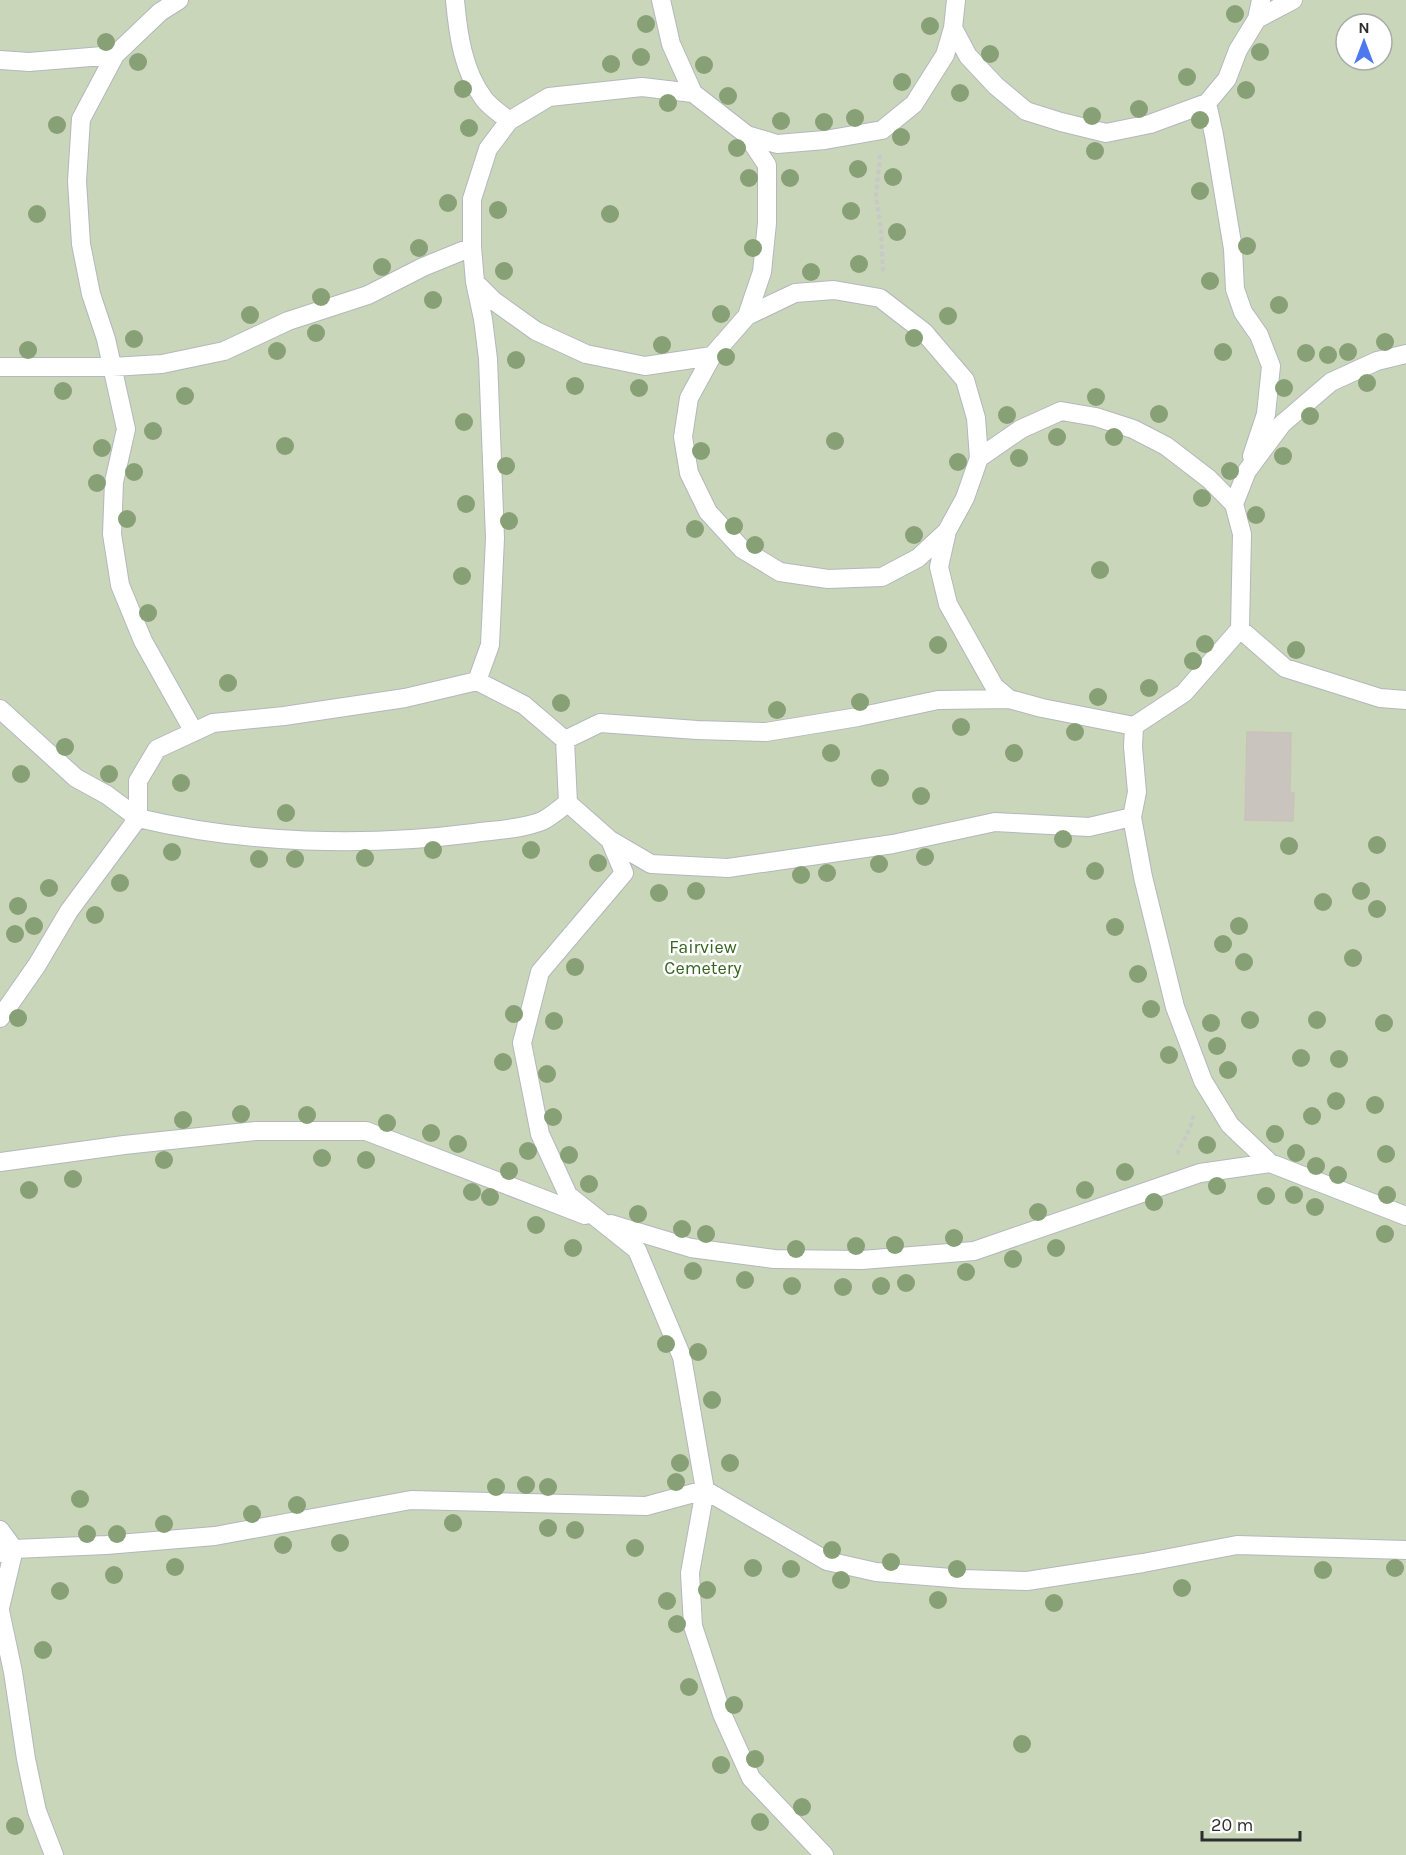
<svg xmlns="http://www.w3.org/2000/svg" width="1406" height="1855" viewBox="0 0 1406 1855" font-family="Karla,sans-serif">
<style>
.cemetery{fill:#c9d6b9;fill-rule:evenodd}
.building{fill:#c9c5be;stroke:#c9c2ba;stroke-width:1.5}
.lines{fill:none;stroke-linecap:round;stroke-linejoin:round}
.service-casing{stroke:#b4b7bf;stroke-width:20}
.path{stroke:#c8c8c8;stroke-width:4;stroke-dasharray:4.5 3;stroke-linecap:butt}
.service{stroke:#fff;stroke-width:18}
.tree{fill:#88a076}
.labels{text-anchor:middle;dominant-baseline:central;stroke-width:5;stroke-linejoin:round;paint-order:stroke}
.park-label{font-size:18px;fill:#356620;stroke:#fff}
</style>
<rect width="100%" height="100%" fill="#ede7e0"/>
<!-- cemetery -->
<path class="cemetery" d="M0 0H1406V1855H0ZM1346 24H1382V60H1346Z"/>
<!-- building -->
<path class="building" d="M1247 732 1291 733 1290 793H1294L1293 821 1245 820Z"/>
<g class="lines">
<defs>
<path id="service" d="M455 0C458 34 463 71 484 99 490 107 501 114 509 121L488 149 472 199V247L475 282 483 319 488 359 495 538 490 645 477 681 524 705 565 740 568 803 610 840 624 873 540 972 522 1043 540 1134 568 1195 637 1250 682 1357 705 1490 690 1573 693 1626 722 1714 751 1778 824 1855
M661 0 671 44 693 93
M1257 19 1293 0
M953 28 968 56 996 86 1026 111 1061 122 1106 133 1150 124 1207 103
M115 55 81 119 77 181 81 244 91 294 106 339 126 429 114 482 112 534 120 585 143 641 194 732
M0 60 29 62 115 55 160 12 179 0
M747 135 777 144 825 140 882 130 914 104 945 55 953 28 956 0
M476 283 494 301 536 331 586 354 645 366 712 356 747 316 762 272 767 223V165L747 135 693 93 642 87 549 97 509 121
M1406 354 1377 361 1331 382 1282 424 1247 471 1234 504 1242 534 1240 629 1285 668 1380 698 1406 700
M712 356 689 398 683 437 689 473 708 512 742 549 780 572 828 579 882 577 918 558 947 531 965 498 979 458 976 418 965 380 924 332 880 298 834 290 795 293 747 316
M0 367H112L162 364 224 351 288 321 368 295 423 267 472 247
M1252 456 1266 414 1271 366 1259 335 1243 312 1235 289 1233 249 1214 135 1207 103 1227 79 1238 50 1257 19 1261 0
M979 458 1021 429 1061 411 1096 417 1133 429 1166 446 1209 479 1234 504
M947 531 939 567 948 604 994 686 1009 699
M477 681 405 698 284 716 213 723 157 749 138 781V818C246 844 365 847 474 833 496 830 522 829 542 821 551 817 560 808 568 803
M0 709 76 778 107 795 138 818 69 911 37 965 0 1018
M565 740 600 723 697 730 766 732 858 717 938 700 1009 699 1042 708 1134 726 1184 693 1240 629
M1132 817 1143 877 1175 1007 1203 1081 1230 1125 1270 1163
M610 840 651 864 728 868 893 844 995 822 1089 827 1132 817 1137 792 1133 747 1134 726
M0 1162 124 1145 256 1131H366L585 1215
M611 1224 691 1248 774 1259 862 1260 974 1251 1200 1173 1270 1163 1406 1216
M0 1530 14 1549 0 1608
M0 1553 14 1549 106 1545 215 1536 411 1500 646 1506 705 1490 827 1561 876 1572 964 1579 1027 1581 1143 1563 1237 1545 1406 1550
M0 1611 13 1672 26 1759 37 1811 54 1855"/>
</defs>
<!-- service casing -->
<use href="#service" class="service-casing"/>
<!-- path -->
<path class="path" d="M880 155 876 196 881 229 883 272
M1177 1154 1190 1128 1194 1114"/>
<!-- service -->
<use href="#service" class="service"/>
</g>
<!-- trees -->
<g class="tree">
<circle cx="1235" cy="14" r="9"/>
<circle cx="646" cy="24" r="9"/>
<circle cx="930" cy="26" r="9"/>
<circle cx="106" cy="42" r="9"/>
<circle cx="1260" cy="52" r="9"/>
<circle cx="990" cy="54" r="9"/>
<circle cx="641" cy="57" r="9"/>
<circle cx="138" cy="62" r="9"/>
<circle cx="611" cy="64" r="9"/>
<circle cx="704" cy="65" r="9"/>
<circle cx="1187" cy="77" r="9"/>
<circle cx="902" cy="82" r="9"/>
<circle cx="463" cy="89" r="9"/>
<circle cx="1246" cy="90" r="9"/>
<circle cx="960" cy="93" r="9"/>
<circle cx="728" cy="96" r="9"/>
<circle cx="668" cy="103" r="9"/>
<circle cx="1139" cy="109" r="9"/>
<circle cx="1092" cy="116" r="9"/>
<circle cx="855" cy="118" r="9"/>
<circle cx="1200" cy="120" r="9"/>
<circle cx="781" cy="121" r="9"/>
<circle cx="824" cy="122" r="9"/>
<circle cx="57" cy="125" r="9"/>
<circle cx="469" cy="128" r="9"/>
<circle cx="901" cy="137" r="9"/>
<circle cx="737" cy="148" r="9"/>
<circle cx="1095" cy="151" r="9"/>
<circle cx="858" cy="169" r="9"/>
<circle cx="893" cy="177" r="9"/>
<circle cx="749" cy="178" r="9"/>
<circle cx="790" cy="178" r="9"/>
<circle cx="1200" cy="191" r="9"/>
<circle cx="448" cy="203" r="9"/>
<circle cx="498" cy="210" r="9"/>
<circle cx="851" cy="211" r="9"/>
<circle cx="37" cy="214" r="9"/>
<circle cx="610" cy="214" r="9"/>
<circle cx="897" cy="232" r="9"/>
<circle cx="1247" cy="246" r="9"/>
<circle cx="419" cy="248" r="9"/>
<circle cx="753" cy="248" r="9"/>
<circle cx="859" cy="264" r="9"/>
<circle cx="382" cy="267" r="9"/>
<circle cx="504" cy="271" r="9"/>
<circle cx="811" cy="272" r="9"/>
<circle cx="1210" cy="281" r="9"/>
<circle cx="321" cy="297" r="9"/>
<circle cx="433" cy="300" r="9"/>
<circle cx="1279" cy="305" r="9"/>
<circle cx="721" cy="314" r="9"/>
<circle cx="250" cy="315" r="9"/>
<circle cx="948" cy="316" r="9"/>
<circle cx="316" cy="333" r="9"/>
<circle cx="914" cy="338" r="9"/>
<circle cx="134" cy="339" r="9"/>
<circle cx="1385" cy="342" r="9"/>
<circle cx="662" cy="345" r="9"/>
<circle cx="28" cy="350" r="9"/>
<circle cx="277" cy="351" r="9"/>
<circle cx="1223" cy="352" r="9"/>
<circle cx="1348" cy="352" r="9"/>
<circle cx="1306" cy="353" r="9"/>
<circle cx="1328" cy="355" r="9"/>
<circle cx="726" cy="357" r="9"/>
<circle cx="516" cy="360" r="9"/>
<circle cx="1367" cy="383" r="9"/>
<circle cx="575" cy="386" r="9"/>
<circle cx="639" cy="388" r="9"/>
<circle cx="1284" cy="388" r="9"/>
<circle cx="63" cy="391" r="9"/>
<circle cx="185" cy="396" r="9"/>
<circle cx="1096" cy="397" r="9"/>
<circle cx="1159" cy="414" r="9"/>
<circle cx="1007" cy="415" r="9"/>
<circle cx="1310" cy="416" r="9"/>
<circle cx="464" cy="422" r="9"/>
<circle cx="153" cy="431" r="9"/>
<circle cx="1057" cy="437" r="9"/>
<circle cx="1114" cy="437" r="9"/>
<circle cx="835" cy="441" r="9"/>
<circle cx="285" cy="446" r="9"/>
<circle cx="102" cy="448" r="9"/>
<circle cx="701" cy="451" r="9"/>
<circle cx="1283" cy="456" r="9"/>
<circle cx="1019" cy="458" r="9"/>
<circle cx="958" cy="462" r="9"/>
<circle cx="506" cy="466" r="9"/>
<circle cx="1230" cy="471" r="9"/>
<circle cx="134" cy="472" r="9"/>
<circle cx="97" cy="483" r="9"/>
<circle cx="1202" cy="498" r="9"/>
<circle cx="466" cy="504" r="9"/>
<circle cx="1256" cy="515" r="9"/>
<circle cx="127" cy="519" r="9"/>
<circle cx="509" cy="521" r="9"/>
<circle cx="734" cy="526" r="9"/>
<circle cx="695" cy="529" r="9"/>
<circle cx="914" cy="535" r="9"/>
<circle cx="755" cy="545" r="9"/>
<circle cx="1100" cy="570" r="9"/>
<circle cx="462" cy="576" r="9"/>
<circle cx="148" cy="613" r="9"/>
<circle cx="1205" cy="644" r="9"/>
<circle cx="938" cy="645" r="9"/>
<circle cx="1296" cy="650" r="9"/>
<circle cx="1193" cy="661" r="9"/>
<circle cx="228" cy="683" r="9"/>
<circle cx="1149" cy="688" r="9"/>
<circle cx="1098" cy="697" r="9"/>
<circle cx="860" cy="702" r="9"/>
<circle cx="561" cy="703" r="9"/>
<circle cx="777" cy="710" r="9"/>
<circle cx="961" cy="727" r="9"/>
<circle cx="1075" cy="732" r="9"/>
<circle cx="65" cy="747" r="9"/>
<circle cx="831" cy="753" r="9"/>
<circle cx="1014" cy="753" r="9"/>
<circle cx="21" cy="774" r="9"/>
<circle cx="109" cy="774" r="9"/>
<circle cx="880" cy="778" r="9"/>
<circle cx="181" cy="783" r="9"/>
<circle cx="921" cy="796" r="9"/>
<circle cx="286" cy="813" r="9"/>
<circle cx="1063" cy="839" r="9"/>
<circle cx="1377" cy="845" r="9"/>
<circle cx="1289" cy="846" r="9"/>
<circle cx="433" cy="850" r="9"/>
<circle cx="531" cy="850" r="9"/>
<circle cx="172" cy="852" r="9"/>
<circle cx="925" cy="857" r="9"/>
<circle cx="365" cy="858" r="9"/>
<circle cx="259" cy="859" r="9"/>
<circle cx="295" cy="859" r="9"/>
<circle cx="598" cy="863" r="9"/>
<circle cx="879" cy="864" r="9"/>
<circle cx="1095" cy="871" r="9"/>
<circle cx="827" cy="873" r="9"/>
<circle cx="801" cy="875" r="9"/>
<circle cx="120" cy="883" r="9"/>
<circle cx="49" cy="888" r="9"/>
<circle cx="696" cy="891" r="9"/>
<circle cx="1361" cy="891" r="9"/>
<circle cx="659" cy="893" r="9"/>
<circle cx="1323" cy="902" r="9"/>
<circle cx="18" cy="906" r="9"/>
<circle cx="1377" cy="909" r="9"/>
<circle cx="95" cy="915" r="9"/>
<circle cx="34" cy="926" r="9"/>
<circle cx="1239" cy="926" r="9"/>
<circle cx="1115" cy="927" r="9"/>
<circle cx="15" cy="934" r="9"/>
<circle cx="1223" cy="944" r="9"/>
<circle cx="1353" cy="958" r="9"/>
<circle cx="1244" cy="962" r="9"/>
<circle cx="575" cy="967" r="9"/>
<circle cx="1138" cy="974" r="9"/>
<circle cx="1151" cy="1009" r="9"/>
<circle cx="514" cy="1014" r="9"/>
<circle cx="18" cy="1018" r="9"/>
<circle cx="1250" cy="1020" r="9"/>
<circle cx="1317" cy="1020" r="9"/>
<circle cx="554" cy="1021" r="9"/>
<circle cx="1211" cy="1023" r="9"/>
<circle cx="1384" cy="1023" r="9"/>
<circle cx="1217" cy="1046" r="9"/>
<circle cx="1169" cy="1055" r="9"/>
<circle cx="1301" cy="1058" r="9"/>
<circle cx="1339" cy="1059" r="9"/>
<circle cx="503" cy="1062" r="9"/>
<circle cx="1228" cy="1070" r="9"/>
<circle cx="547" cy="1074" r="9"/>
<circle cx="1336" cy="1101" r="9"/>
<circle cx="1375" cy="1105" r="9"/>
<circle cx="241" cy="1114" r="9"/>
<circle cx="307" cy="1115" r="9"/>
<circle cx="1312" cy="1116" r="9"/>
<circle cx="553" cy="1117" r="9"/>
<circle cx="183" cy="1120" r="9"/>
<circle cx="387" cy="1123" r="9"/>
<circle cx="431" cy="1133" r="9"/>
<circle cx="1275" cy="1134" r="9"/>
<circle cx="458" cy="1144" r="9"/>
<circle cx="1207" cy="1145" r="9"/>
<circle cx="528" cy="1151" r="9"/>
<circle cx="1296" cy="1153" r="9"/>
<circle cx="1386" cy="1154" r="9"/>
<circle cx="569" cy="1155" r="9"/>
<circle cx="322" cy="1158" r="9"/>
<circle cx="164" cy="1160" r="9"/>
<circle cx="366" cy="1160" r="9"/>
<circle cx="1316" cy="1166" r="9"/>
<circle cx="509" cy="1171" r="9"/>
<circle cx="1125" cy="1172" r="9"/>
<circle cx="1338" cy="1175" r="9"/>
<circle cx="73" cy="1179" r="9"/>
<circle cx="589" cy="1184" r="9"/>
<circle cx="1217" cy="1186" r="9"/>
<circle cx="29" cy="1190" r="9"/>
<circle cx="1085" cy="1190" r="9"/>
<circle cx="472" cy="1192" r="9"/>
<circle cx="1294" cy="1195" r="9"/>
<circle cx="1387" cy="1195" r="9"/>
<circle cx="1266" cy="1196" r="9"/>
<circle cx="490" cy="1197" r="9"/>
<circle cx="1154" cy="1202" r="9"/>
<circle cx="1315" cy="1207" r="9"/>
<circle cx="1038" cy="1212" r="9"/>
<circle cx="638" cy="1214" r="9"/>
<circle cx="536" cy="1225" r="9"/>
<circle cx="682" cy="1229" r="9"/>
<circle cx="706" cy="1234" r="9"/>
<circle cx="1385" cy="1234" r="9"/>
<circle cx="954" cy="1238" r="9"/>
<circle cx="895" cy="1245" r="9"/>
<circle cx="856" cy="1246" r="9"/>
<circle cx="573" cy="1248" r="9"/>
<circle cx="1056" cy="1248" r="9"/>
<circle cx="796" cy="1249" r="9"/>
<circle cx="1013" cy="1259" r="9"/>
<circle cx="693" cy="1271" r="9"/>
<circle cx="966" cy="1272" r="9"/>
<circle cx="745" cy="1280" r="9"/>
<circle cx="906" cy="1283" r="9"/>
<circle cx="792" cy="1286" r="9"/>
<circle cx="881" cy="1286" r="9"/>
<circle cx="843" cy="1287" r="9"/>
<circle cx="666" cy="1344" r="9"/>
<circle cx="698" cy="1352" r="9"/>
<circle cx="712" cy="1400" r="9"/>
<circle cx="680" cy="1463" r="9"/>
<circle cx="730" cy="1463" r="9"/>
<circle cx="676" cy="1482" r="9"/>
<circle cx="526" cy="1485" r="9"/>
<circle cx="496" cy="1487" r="9"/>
<circle cx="548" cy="1487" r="9"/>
<circle cx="80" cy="1499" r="9"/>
<circle cx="297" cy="1505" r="9"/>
<circle cx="252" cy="1514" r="9"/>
<circle cx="453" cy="1523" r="9"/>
<circle cx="164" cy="1524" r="9"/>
<circle cx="548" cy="1528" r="9"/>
<circle cx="575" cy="1530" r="9"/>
<circle cx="87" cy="1534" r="9"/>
<circle cx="117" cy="1534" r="9"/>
<circle cx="340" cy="1543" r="9"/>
<circle cx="283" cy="1545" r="9"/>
<circle cx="635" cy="1548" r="9"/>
<circle cx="832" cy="1550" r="9"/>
<circle cx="891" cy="1562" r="9"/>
<circle cx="175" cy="1567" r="9"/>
<circle cx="753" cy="1568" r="9"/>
<circle cx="1395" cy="1568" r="9"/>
<circle cx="791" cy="1569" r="9"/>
<circle cx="957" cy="1569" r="9"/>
<circle cx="1323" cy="1570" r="9"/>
<circle cx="114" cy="1575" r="9"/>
<circle cx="841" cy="1580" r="9"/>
<circle cx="1182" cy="1588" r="9"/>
<circle cx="707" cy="1590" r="9"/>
<circle cx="60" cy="1591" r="9"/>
<circle cx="938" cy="1600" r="9"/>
<circle cx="667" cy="1601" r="9"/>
<circle cx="1054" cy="1603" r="9"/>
<circle cx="677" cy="1624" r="9"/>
<circle cx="43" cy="1650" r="9"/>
<circle cx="689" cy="1687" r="9"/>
<circle cx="734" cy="1705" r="9"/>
<circle cx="1022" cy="1744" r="9"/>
<circle cx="755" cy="1759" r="9"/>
<circle cx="721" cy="1765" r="9"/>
<circle cx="802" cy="1807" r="9"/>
<circle cx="760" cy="1822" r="9"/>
<circle cx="15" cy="1826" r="9"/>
</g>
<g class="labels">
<!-- park labels -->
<g class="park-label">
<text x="703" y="947">Fairview<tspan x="703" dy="21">Cemetery</tspan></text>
</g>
</g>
<!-- north arrow -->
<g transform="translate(1364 42)"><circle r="28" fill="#ffffff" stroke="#ababab" stroke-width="1.5"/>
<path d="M0-4.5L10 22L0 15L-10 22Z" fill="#4d78ee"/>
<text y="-9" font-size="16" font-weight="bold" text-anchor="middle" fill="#2d2d2d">N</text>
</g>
<!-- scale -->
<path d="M1202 1831v9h98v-9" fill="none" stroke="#2d2d2d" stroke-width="3"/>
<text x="1211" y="1831" font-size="18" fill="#2d2d2d" stroke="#ffffff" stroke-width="4.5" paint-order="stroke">20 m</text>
</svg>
